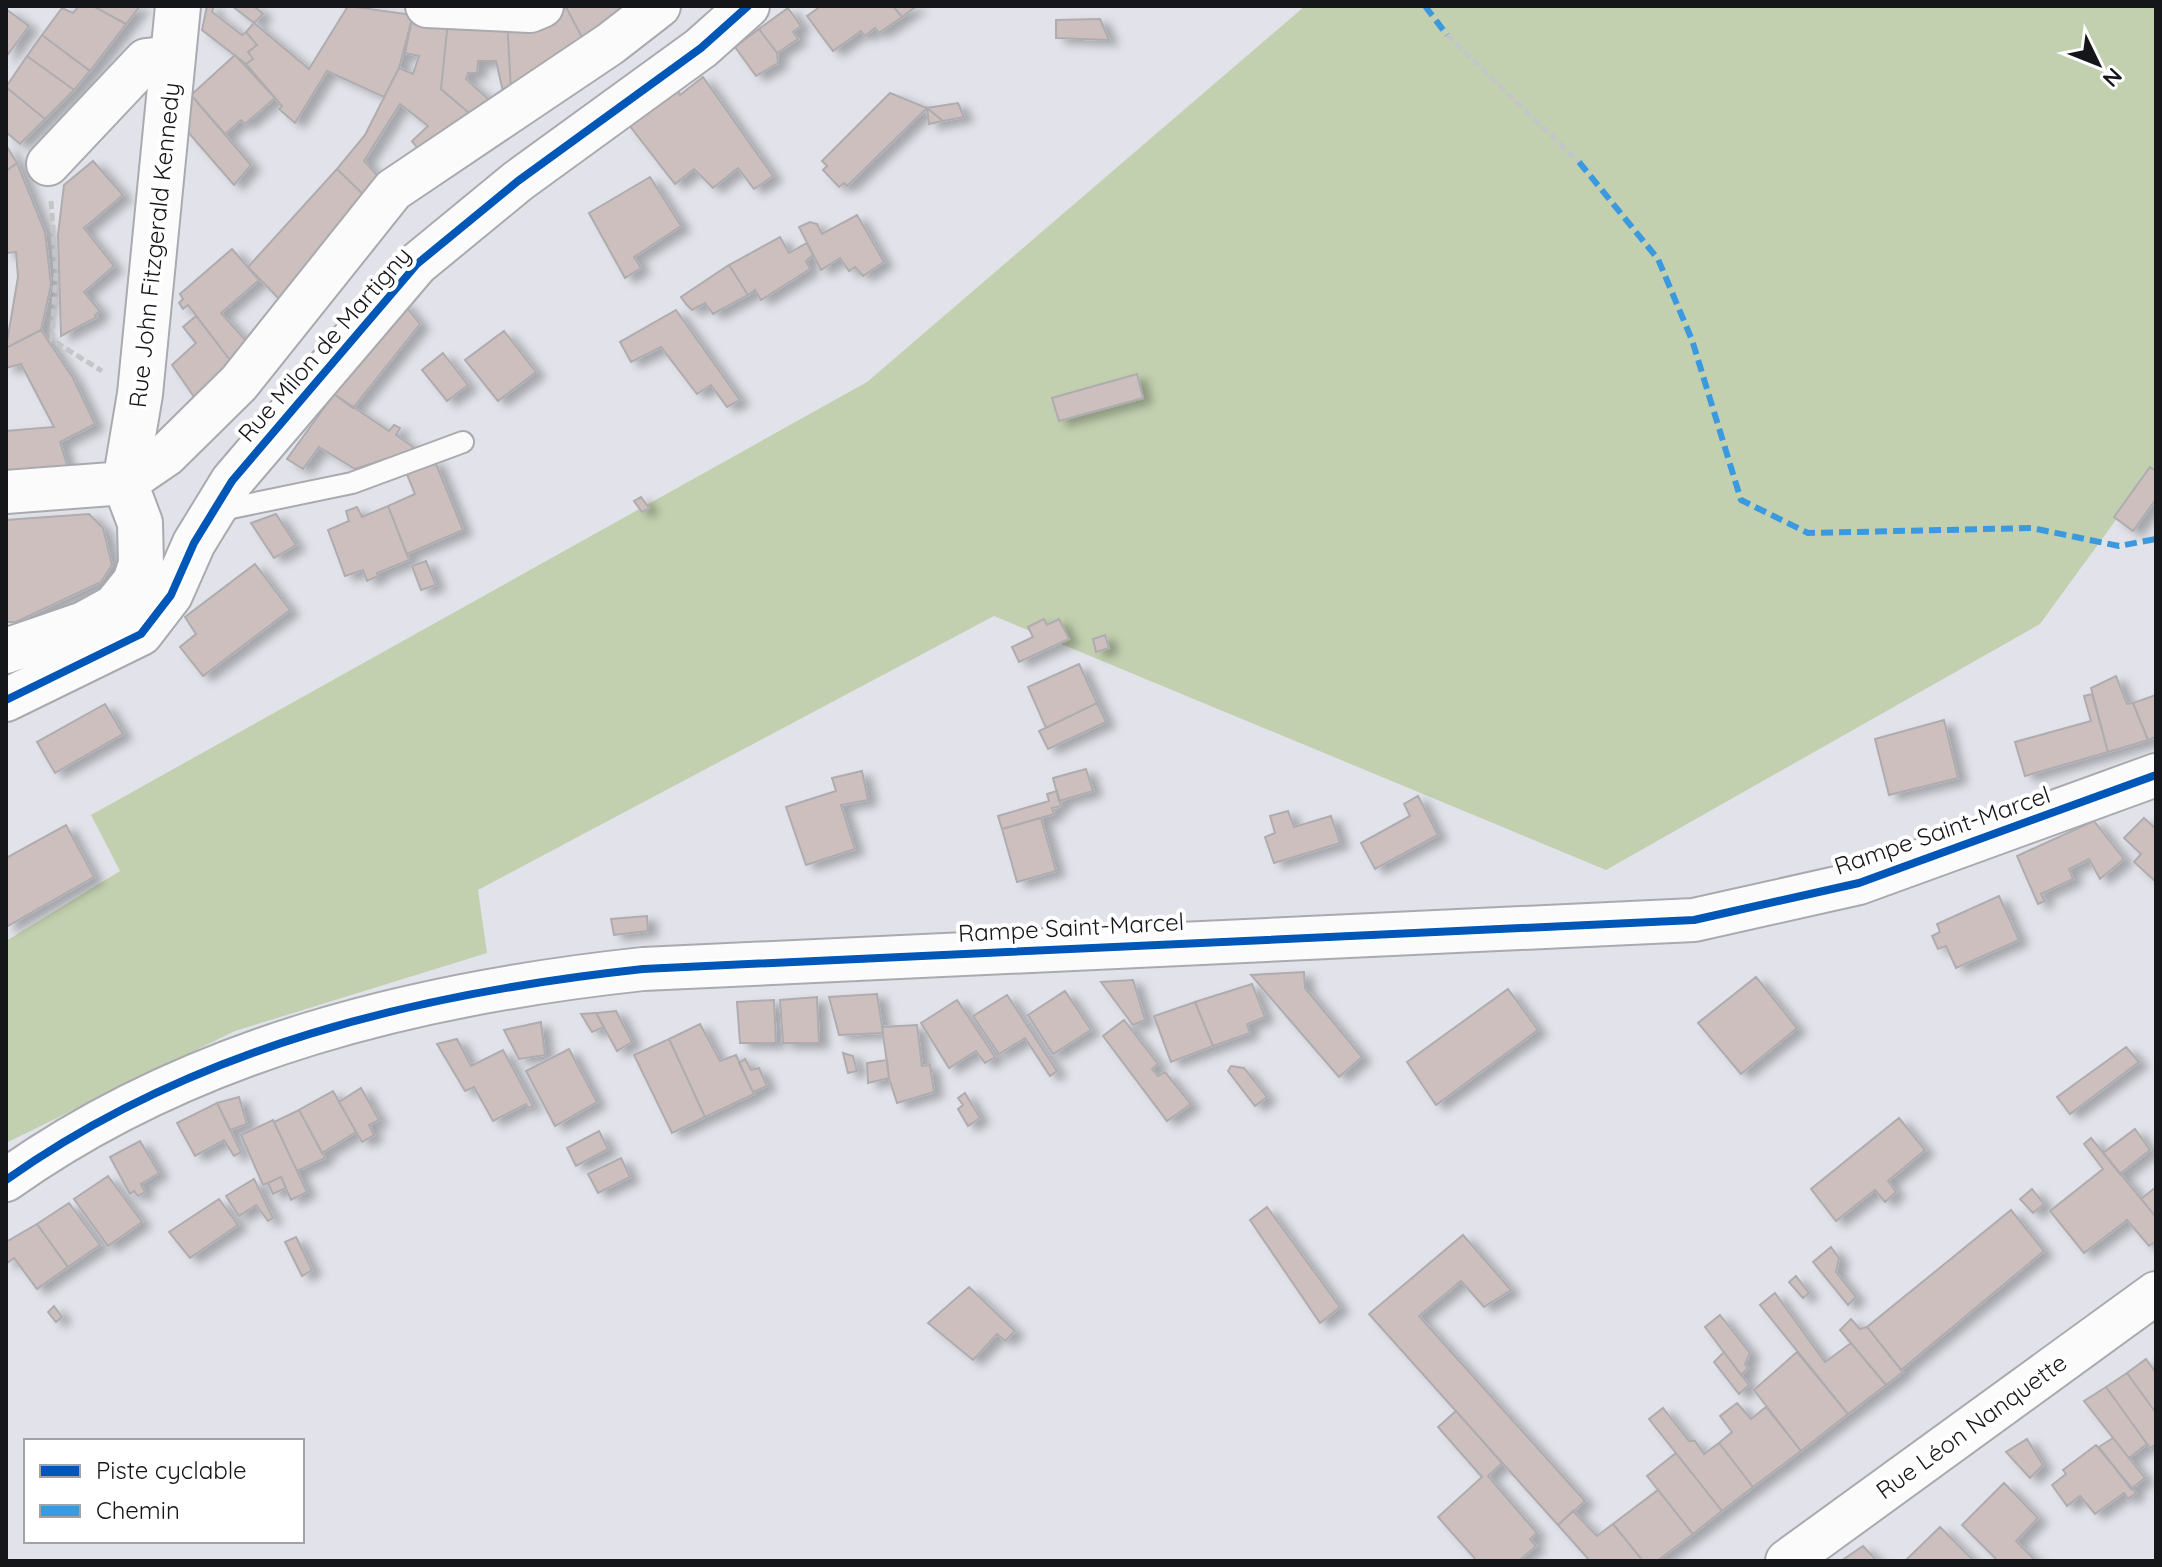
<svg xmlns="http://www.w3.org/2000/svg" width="2162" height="1567" viewBox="0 0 2162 1567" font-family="Quicksand,sans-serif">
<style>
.green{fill:#c2d0af}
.building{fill:#cebfbf;stroke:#aeacaf;stroke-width:2;filter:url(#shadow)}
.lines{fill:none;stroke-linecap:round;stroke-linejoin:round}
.lane-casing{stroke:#a9aaaf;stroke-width:24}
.street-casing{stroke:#a9aaaf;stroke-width:46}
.secondary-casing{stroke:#a9aaaf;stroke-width:48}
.path{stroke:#c4c5c7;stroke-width:5;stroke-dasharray:8 4;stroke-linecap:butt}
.lane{stroke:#fbfbfc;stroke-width:20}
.street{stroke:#fbfbfc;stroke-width:42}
.secondary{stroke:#fbfbfc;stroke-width:44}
.quiet{stroke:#3b9adf;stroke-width:6;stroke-dasharray:12 6;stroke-linecap:butt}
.cycleway-casing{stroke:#fff;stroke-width:13}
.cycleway{stroke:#0057b8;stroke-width:8}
.labels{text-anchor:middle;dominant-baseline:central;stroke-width:8;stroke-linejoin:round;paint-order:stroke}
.street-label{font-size:24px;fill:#15161a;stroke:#fff}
</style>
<defs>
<filter id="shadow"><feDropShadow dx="9" dy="5" stdDeviation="4" flood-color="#0004"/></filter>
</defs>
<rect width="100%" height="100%" fill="#e2e3ea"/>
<!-- green -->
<path class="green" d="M1305 6H2156V465L2040 624 1606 870 994 616 478 890 487 953 235 1031 6 1143V941L120 871 91 815 867 382Z"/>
<!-- building -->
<path class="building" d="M79 6H93L126 24 90 71 42 35 62 8 73 13Z
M93 6H140L126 24Z
M207 6H214L212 12 242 35 246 32 257 45 248 52 253 59 246 64 202 30Z
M232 6H254L263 14 254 23Z
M348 6 413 15 399 68 384 97 327 71 295 123 279 109 282 106 246 64 253 59 248 52 257 45 246 32 254 23 309 69Z
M608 6H633L586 45 566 7Z
M821 6H893L902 17 879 33 875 28 865 36 861 31 833 51 807 16Z
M893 6H917L902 17Z
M566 7 586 45 511 90 507 20 542 18Z
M788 8 801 26 793 32 798 39 777 53 759 29Z
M6 9 29 26 6 57Z
M413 15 448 21 441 89 476 119 422 154 412 141 428 126 400 104 364 161 378 176 366 197 337 169 365 135 399 68 413 74 419 56 405 53Z
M1100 19 1109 40 1056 38V20Z
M507 20 511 90 505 100 496 61H478L477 73H468L466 79 496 106 476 119 441 89 448 21Z
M759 29 777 53 778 63 756 76 735 47Z
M42 35 90 71 74 90 27 56Z
M235 55 275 98 245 124 241 120 225 134 191 95Z
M27 56 74 90 45 119 6 87Z
M703 77 773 176 754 189 738 168 713 188 694 169 675 184 629 125 677 90 680 95Z
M6 87 45 119 20 144 6 132Z
M890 93 927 108 847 186 844 183 839 187 823 170 827 166 822 161Z
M191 95 251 165 234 185 187 131Z
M958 103 964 117 943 121 927 108Z
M927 108 943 121 929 124Z
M6 145 17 163 6 171Z
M93 161 123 195 84 228 114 266 84 292 100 311 95 315 97 317 61 336 58 235 64 185Z
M17 163 45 232 51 285 41 330 6 348 18 277 16 252 6 253V171Z
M337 169 366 197 284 304 248 267Z
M650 177 681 226 634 257 641 268 625 278 589 213Z
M857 215 884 262 863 276 855 267 849 271 840 258 821 270 799 227 810 222 817 224 822 234Z
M780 237 789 253 807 243 813 255 806 261 810 269 761 300 755 290 748 295 729 265Z
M232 249 259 280 221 313 250 345 233 364 188 305 183 309 179 303 183 299 180 294Z
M729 265 748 295 713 314 705 303 692 310 686 304 681 297Z
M401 300 420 324 353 408 334 394V383Z
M676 310 740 400 727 407 711 385 697 394 661 347 631 362 620 342Z
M196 316 233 364 199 404 172 365 196 343 183 327Z
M41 330 73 378 95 424 60 442 68 468 6 476V431L54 427 21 364 6 368V348Z
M504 331 536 372 498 401 465 360Z
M443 353 468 385 447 401 422 370Z
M1137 374 1143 398 1059 421 1052 398Z
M334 394 389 431 394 425 400 428 396 435 416 449 355 469 319 447 303 469 287 459Z
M434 459 463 530 407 554 388 506 415 494 406 472Z
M2150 467 2156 471V499L2133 531 2114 517Z
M641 497 649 508 642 512 634 501Z
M388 506 409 560 377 573 378 576 367 581 363 570 345 576 328 530 349 521 346 511 357 507 362 517Z
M89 514 103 528 112 565 101 582 16 622H6V520Z
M276 514 296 545 274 558 251 523Z
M426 561 436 585 421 590 412 566Z
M255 564 290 610 203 676 180 647 196 634 185 617Z
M1044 619 1047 625 1059 619 1069 639 1019 662 1012 647 1033 637 1028 627Z
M1105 635 1109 648 1096 652 1093 639Z
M1079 664 1097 703 1046 728 1028 687Z
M2116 676 2127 704 2133 703 2148 740 2108 752 2091 688Z
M2092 694 2108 752 2025 776 2015 742 2091 721 2084 696Z
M2156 695V737L2148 740 2133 703Z
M1097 703 1106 722 1048 749 1039 731Z
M105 704 123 734 55 773 37 742Z
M1944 720 1958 778 1889 795 1875 739Z
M1086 769 1093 791 1059 801 1053 778Z
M862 771 868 800 841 805 855 849 806 865 786 807 836 791 832 778Z
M1057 791 1061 806 1052 808 1054 814 1002 829 998 816 1049 801 1047 794Z
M1418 796 1438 835 1375 869 1361 843 1410 816 1404 804Z
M1288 811 1294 827 1331 816 1340 843 1274 863 1265 837 1275 833 1270 816Z
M1041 818 1056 871 1017 882 1002 829Z
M2144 818 2156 829V882L2134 862 2141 854 2124 838Z
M2094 821 2124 859 2100 879 2089 859 2069 869 2073 879 2041 894 2045 901 2038 904 2017 856Z
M66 825 94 877 6 927V858Z
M1999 896 2019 940 1956 968 1946 946 1938 949 1932 936 1940 932 1937 924Z
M647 916 648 931 614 935 611 919Z
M1304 972 1305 988 1362 1057 1339 1077 1251 975Z
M1756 977 1797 1028 1741 1074 1698 1023Z
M1133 980 1145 1020 1133 1025 1101 982Z
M1252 984 1265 1017 1247 1024 1250 1033 1213 1046 1195 1002Z
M1508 989 1538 1030 1436 1105 1407 1062Z
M1065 991 1091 1030 1053 1054 1028 1015Z
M877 994 883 1033 839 1035 829 997Z
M1007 995 1057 1071 1050 1076 1025 1038 999 1054 973 1016Z
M817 997 819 1043H783L780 1000Z
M774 1000 776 1043H740L737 1002Z
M957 1000 995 1057 985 1063 976 1051 949 1068 921 1023Z
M1195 1002 1213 1046 1171 1062 1154 1016Z
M616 1011 632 1042 617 1051 596 1013Z
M596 1013 604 1027 592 1032 581 1014Z
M1124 1020 1158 1064 1152 1069 1158 1076 1165 1072 1191 1104 1167 1121 1103 1036Z
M541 1022 545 1055 519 1059 504 1030Z
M700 1024 720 1061 736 1055 754 1094 705 1117 669 1039Z
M917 1025 922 1066 930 1065 934 1092 897 1103 889 1078 882 1027Z
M457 1039 471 1066 503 1050 533 1106 528 1108 526 1104 493 1121 474 1087 465 1091 437 1044Z
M669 1039 705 1117 672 1133 634 1055Z
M2126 1047 2139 1062 2070 1114 2057 1097Z
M569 1049 597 1102 555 1126 526 1071Z
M843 1053 853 1056 857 1071 848 1073Z
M745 1059 751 1070 759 1068 767 1086 753 1092 739 1063Z
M887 1060 889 1078 868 1083 867 1063Z
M1231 1066 1244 1068 1267 1097 1255 1106 1228 1071Z
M361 1088 379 1120 369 1125 374 1135 362 1142 339 1102Z
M333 1091 356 1132 322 1153 299 1110Z
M965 1093 980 1118 968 1126 958 1109 963 1105 958 1098Z
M239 1097 247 1124 230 1130 217 1103Z
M217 1103 241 1152 234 1156 224 1140 195 1156 177 1123Z
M299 1110 325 1158 297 1171 274 1122Z
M1899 1118 1925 1150 1888 1181 1896 1192 1885 1202 1875 1190 1836 1221 1811 1189Z
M273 1120 307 1192 291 1200 281 1177 263 1185 241 1135Z
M2135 1129 2150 1150 2120 1174 2103 1153Z
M599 1131 608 1149 576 1166 567 1148Z
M2091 1138 2156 1217V1241L2149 1246 2127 1220 2084 1253 2050 1211 2103 1169 2084 1144Z
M140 1141 159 1173 141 1184 145 1192 138 1196 134 1191 130 1194 110 1157Z
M621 1158 630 1177 598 1193 588 1174Z
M108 1176 142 1222 108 1246 74 1199Z
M281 1177 286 1188 273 1194 268 1183Z
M254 1179 273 1218 268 1221 256 1205 239 1216 226 1196Z
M2156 1187V1217L2141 1199Z
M2032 1189 2044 1204 2033 1213 2020 1199Z
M219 1199 238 1225 190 1258 169 1232Z
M69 1203 100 1245 68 1267 37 1224Z
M1267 1207 1340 1307 1320 1323 1250 1220Z
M2011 1210 2044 1251 1901 1370 1867 1327Z
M37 1224 68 1267 37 1289 14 1258 6 1264V1242Z
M1463 1235 1511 1290 1484 1307 1461 1281 1419 1316 1585 1501 1558 1525 1369 1314Z
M296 1237 312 1270 302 1276 285 1242Z
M1831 1247 1839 1258 1836 1272 1856 1297 1848 1305 1813 1262Z
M1796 1276 1809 1293 1803 1298 1789 1282Z
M969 1287 1015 1331 1005 1341 997 1334 973 1360 928 1323Z
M1775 1293 1825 1362 1851 1343 1886 1385 1848 1414 1760 1305Z
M54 1306 62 1317 56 1322 48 1312Z
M1720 1315 1750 1353 1745 1364 1748 1368 1741 1375 1705 1327Z
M1851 1319 1860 1329 1867 1327 1903 1372 1886 1385 1840 1330Z
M1724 1352 1749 1385 1739 1394 1714 1362Z
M1797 1352 1848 1414 1801 1451 1754 1390Z
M2146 1359 2156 1373V1413L2127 1373Z
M2127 1373 2156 1413V1444L2150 1448 2106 1387Z
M2106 1387 2147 1444 2129 1458 2084 1401Z
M1737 1403 1751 1419 1766 1407 1801 1451 1753 1487 1719 1443 1732 1432 1720 1416Z
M1663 1408 1689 1441H1695L1704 1454 1719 1443 1753 1487 1722 1511 1649 1419Z
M1456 1411 1502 1463 1488 1476 1537 1533 1530 1539 1536 1546 1519 1561H1477L1438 1517 1482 1477 1438 1427Z
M2113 1438 2145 1478 2131 1489 2099 1447Z
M2027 1439 2043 1465 2030 1478 2006 1452Z
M2096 1445 2136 1493 2128 1499 2124 1493 2095 1514 2080 1496 2067 1506 2052 1485 2066 1474 2063 1470Z
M1676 1453 1722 1511 1693 1534 1647 1476Z
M2004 1483 2038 1518 2016 1541 2036 1561H1998L1962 1525Z
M1658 1490 1693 1534 1657 1561H1643L1613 1524Z
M1573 1511 1597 1536 1613 1524 1643 1561H1590L1558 1525Z
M1940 1527 1974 1561H1905Z
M1863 1546 1877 1561H1841Z"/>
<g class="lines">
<defs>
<path id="lane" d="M217 511 352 483 463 442"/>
<path id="street" d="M427 6 530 11 542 6
M48 164 146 60 172 57
M6 492 125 483 166 455 239 383 393 190 610 44 659 6
M6 700 141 634 171 595 194 543 232 481 417 264 518 181 701 48 748 6
M6 1180C193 1047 419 993 643 969L1694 920 1859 883 2156 775
M1787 1561 2156 1293"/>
<path id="secondary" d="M6 651 84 624 115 607 135 582 141 564 140 523 125 483 140 394 178 6"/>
</defs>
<!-- lane casing -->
<use href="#lane" class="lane-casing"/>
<!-- street casing -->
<use href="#street" class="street-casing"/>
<!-- secondary casing -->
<use href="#secondary" class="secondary-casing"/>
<!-- path -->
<path class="path" d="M1447 35 1579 162
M51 201 56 272 52 340 102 371"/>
<!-- lane -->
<use href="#lane" class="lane"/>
<!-- street -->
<use href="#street" class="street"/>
<!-- secondary -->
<use href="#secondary" class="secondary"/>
<!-- quiet -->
<path class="quiet" d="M1425 6 1447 35
M1579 162 1658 259 1692 340 1741 500 1808 533 2032 528 2119 546 2156 539"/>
<defs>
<path id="cycleway" d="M6 700 141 634 171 595 194 543 232 481 417 264 518 181 701 48 748 6
M6 1180C193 1047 419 993 643 969L1694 920 1859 883 2156 775"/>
</defs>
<!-- cycleway casing -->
<use href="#cycleway" class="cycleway-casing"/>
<!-- cycleway -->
<use href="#cycleway" class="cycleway"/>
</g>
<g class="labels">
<!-- street labels -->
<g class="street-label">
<text transform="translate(154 245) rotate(-84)">Rue John Fitzgerald Kennedy</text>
<text transform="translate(324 344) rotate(-49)">Rue Milon de Martigny</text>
<text transform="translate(1942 830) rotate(-19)">Rampe Saint-Marcel</text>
<text transform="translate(1071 927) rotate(-3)">Rampe Saint-Marcel</text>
<text transform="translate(1971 1426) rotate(-36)">Rue Léon Nanquette</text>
</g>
</g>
<!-- border -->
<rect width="2162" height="1567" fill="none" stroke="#15161a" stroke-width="16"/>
<!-- legend -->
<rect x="24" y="1439" width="280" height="104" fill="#ffffff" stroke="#a1a2a3" stroke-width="2"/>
<rect x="40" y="1465" width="40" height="12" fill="#0057b8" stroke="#a1a2a3" stroke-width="2"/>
<text x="96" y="1479" font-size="24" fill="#15161a">Piste cyclable</text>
<rect x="40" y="1505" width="40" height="12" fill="#3b9adf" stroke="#a1a2a3" stroke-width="2"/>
<text x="96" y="1519" font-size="24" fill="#15161a">Chemin</text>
<!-- north arrow -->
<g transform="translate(2098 64) rotate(133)" stroke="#ffffff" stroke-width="6" paint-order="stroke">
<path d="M0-6L14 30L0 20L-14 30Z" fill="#15161a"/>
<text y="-12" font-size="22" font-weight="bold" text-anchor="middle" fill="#15161a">N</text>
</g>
</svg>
